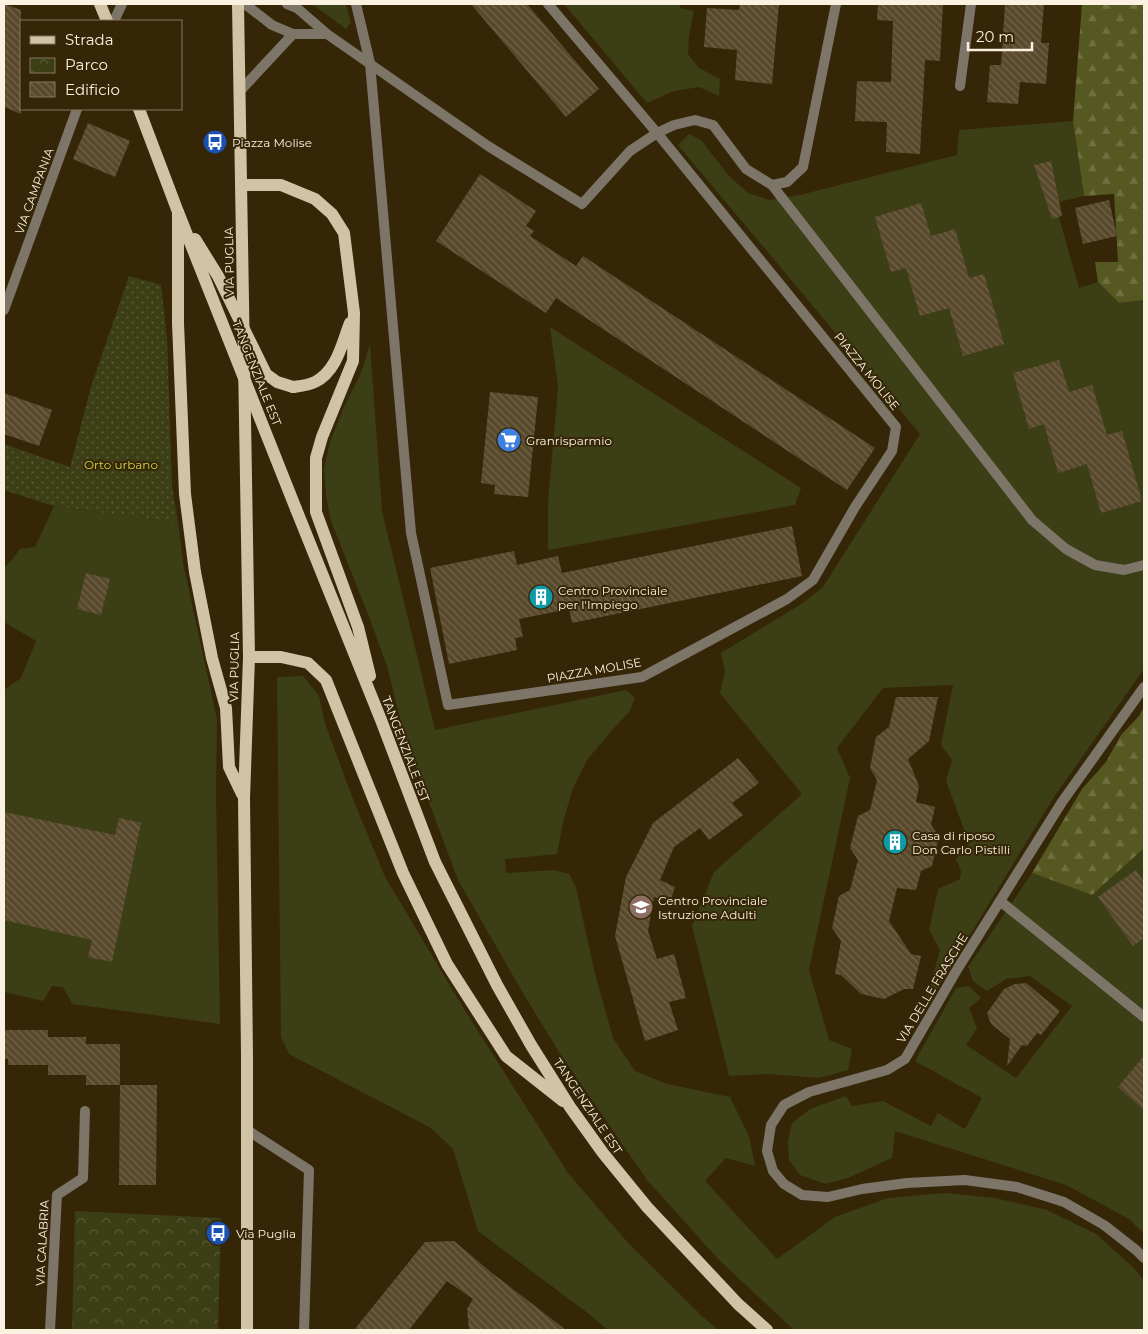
<svg xmlns="http://www.w3.org/2000/svg" width="1148" height="1334" viewBox="0 0 1148 1334" font-family="Montserrat,sans-serif">
<style>
.grass{fill:#3c3e15}
.forest{fill:url(#forest-firs)}
.park{fill:url(#park-crowns)}
.garden{fill:url(#garden-dots)}
.building{fill:url(#building-back-hatch)}
.lines{fill:none;stroke-linecap:round;stroke-linejoin:round}
.street{stroke:#7c7568;stroke-width:10}
.primary{stroke:#d1c3a6;stroke-width:12}
.primary-bridge{stroke:#d1c3a6;stroke-width:12}
.labels{text-anchor:middle;dominant-baseline:central;stroke-width:4;stroke-linejoin:round;paint-order:stroke}
.poi-label{font-size:12px;fill:#fbf1e0;stroke:#352608;text-anchor:start}
.street-label{font-size:12px;fill:#fbf1e0;stroke:#352608}
.park-label{font-size:12px;fill:#cfd449;stroke:#352608}
</style>
<defs>
<pattern id="forest-firs" width="22" height="20" patternUnits="userSpaceOnUse" patternTransform="scale(1.25)"><rect width="22" height="20" fill="#565821"/><path d="M5 1l3.5 6h-7zM16 11l3.5 6h-7z" fill="#6f7041"/></pattern>
<pattern id="park-crowns" width="20" height="18" patternUnits="userSpaceOnUse" patternTransform="scale(1.25)"><rect width="20" height="18" fill="#3c3e15"/><path d="M2 6a3 3 0 1 1 6 0M12 15a3 3 0 1 1 6 0" fill="none" stroke="#595a37"/></pattern>
<pattern id="garden-dots" width="8" height="8" patternUnits="userSpaceOnUse" patternTransform="scale(1.25)"><rect width="8" height="8" fill="#3c3e15"/><path d="M2 2h.1M6 6h.1" fill="none" stroke="#595a37" stroke-width="1.8" stroke-linecap="round"/></pattern>
<pattern id="building-back-hatch" width="6" height="6" patternUnits="userSpaceOnUse" patternTransform="scale(1.25)"><rect width="6" height="6" fill="#59492c"/><path d="M-1 5l2 2M0 0l6 6M5-1l2 2" fill="none" stroke="#72644a"/></pattern>
</defs>
<rect width="100%" height="100%" fill="#352608"/>
<!-- grass -->
<path class="grass" d="M312 4H346L351 22 346 29Z
M564 4H680V8L694 11 689 36 688 54 699 68 720 79 719 96 699 87 674 91 647 103Z
M1073 121 1084 196 1055 203 1079 288 1098 282 1119 303 1144 300V669L1052 800 923 1012 940 950 929 930 938 889 960 879 961 871 956 859 969 843 946 781 952 760 941 745 953 685 883 688 837 748 850 778 809 970 829 1040 852 1049 848 1070 819 1078 767 1074 729 1076 692 926 714 872 802 794 720 693 725 672 721 653 800 605 823 587 920 434 678 145 689 134 701 140 729 176 748 193 769 200 800 195 957 155 959 130Z
M550 327 801 488 795 505 548 550V502L558 387Z
M370 344 382 511 435 730 626 690 635 698 630 711 613 729 587 760 573 788 563 822 557 854 505 859 506 873 554 870 569 874 576 887 594 970 613 1038 635 1071 667 1084 730 1097 749 1136 755 1166 726 1158 705 1181 777 1259 835 1217 888 1198 945 1193 995 1198 1047 1210 1096 1234 1133 1267 1144 1280V1330H794L719 1260 647 1180 559 1052 524 995 458 880 403 733 388 669 371 622 331 521 326 496 324 469 330 442 343 409 361 373Z
M54 506 178 523 184 568 217 719 216 796 220 1024 72 1004 63 987 52 986 43 1001 4 992V690L21 678 36 641 4 622V567L11 561 20 549 35 547Z
M303 676 319 696 325 723 351 794 385 877 464 1009 568 1173 629 1244 701 1315 718 1330H608L589 1314 478 1231 453 1149 431 1128 289 1054 281 1037 277 677Z
M1144 850V1234L1129 1219 1066 1185 895 1131 892 1158 848 1178 825 1184 800 1175 789 1160 788 1141 792 1123 810 1109 846 1096 852 1106 883 1101 931 1126 938 1113 965 1129 982 1098 915 1061 956 988 969 986 981 998 969 1008 977 1028 966 1045 1016 1078 1072 1006 1030 976 1006 979 987 991 973 981 968 967 1032 873 1092 895 1141 851Z"/>
<!-- forest -->
<path class="forest" d="M1082 4H1144V300L1119 303 1098 282 1095 262H1118L1114 194 1084 196 1073 121Z
M1144 707V850L1141 851 1092 895 1032 873 1082 789 1106 762 1121 735 1139 716Z"/>
<!-- park -->
<path class="park" d="M75 1211 221 1218 218 1330H72Z"/>
<!-- garden -->
<path class="garden" d="M129 276 161 285 167 338 172 486 178 523 54 506 4 490V444L70 467 91 387Z"/>
<!-- building -->
<path class="building" d="M4 4 21 10V114L4 107Z
M471 4H527L599 89 566 117Z
M740 4H779L772 84 735 80 737 50 704 47 707 8 739 10Z
M878 4H943L940 61 925 60 920 154 886 152 887 122 855 121 857 81 891 82 893 21 877 20Z
M1005 4H1044L1041 43H1049L1046 84 1020 82 1018 104 987 102 990 65H1001Z
M88 123 130 141 115 177 73 159Z
M1051 161 1062 216 1052 219 1034 165Z
M480 174 536 211 526 226 534 231 530 236 576 266 583 256 875 448 847 490 556 298 546 313 436 241Z
M1109 200 1117 236 1083 244 1075 208Z
M921 203 931 236 955 229 969 278 984 274 1004 344 963 356 949 308 920 316 906 268 891 272 875 217Z
M1059 360 1069 392 1092 385 1107 435 1122 431 1142 501 1101 513 1087 464 1058 473 1044 424 1029 429 1013 373Z
M490 392 538 397 528 497 494 494 495 485 481 483Z
M4 393 52 410 39 446 4 434Z
M792 526 802 576 572 623 569 609 519 619 523 637 515 638 517 650 449 664 430 568 514 551 517 565 558 556 562 573Z
M86 573 110 579 101 615 77 609Z
M896 697H938L929 741 908 759 919 786 916 802 935 807 931 825 939 836 932 866 921 871 916 890 897 888 889 921 911 954 921 956 913 989H904L884 999 861 994 841 975 835 974 841 941 832 928 839 896 850 890 858 860 850 848 858 816 870 810 877 780 870 768 876 737 889 727Z
M738 758 759 783 732 803 743 815 709 840 700 828 674 847 660 880 675 887 670 902 654 897 648 931 657 959 674 954 686 998 669 1002 678 1030 645 1041 615 936 626 877 653 823Z
M4 812 115 835 119 818 141 823 112 962 88 957 92 940 4 920Z
M1136 870 1144 882V938L1133 946 1098 897Z
M1026 983 1060 1011 1041 1035 1037 1033 1027 1046 1022 1045 1007 1066 1010 1039 991 1024 987 1013 1004 989 1015 984Z
M4 1030H48V1037H86V1044H120V1085H86V1075H48V1065H8V1059H4Z
M1144 1056V1110L1118 1087Z
M120 1085H157L156 1185H119Z
M454 1241 492 1273 566 1330H469L467 1309 473 1299 447 1281 409 1330H354L425 1242Z"/>
<g class="lines">
<!-- street -->
<path class="street" d="M245 4 272 25 293 34H327
M287 4 297 8 327 34 488 146 582 204 630 151 657 133 896 427 892 451 855 507 813 580 787 599 642 677 448 705 411 533 370 63 356 4
M548 4 657 133 674 125 695 120 713 125 746 169 772 185 787 182 803 167 836 4
M114 21 122 4
M960 86 971 4
M240 91 293 34
M772 185 1032 520 1066 549 1095 565 1124 570 1144 565
M4 310 77 109
M1144 687 1062 802 958 968 905 1059 887 1070 809 1092 784 1105 771 1125 767 1151 773 1171 784 1184 802 1195 828 1197 862 1189 907 1183 965 1180 1017 1187 1064 1202 1104 1225 1136 1250 1144 1258
M1000 901 1144 1017
M247 1130 309 1170 304 1330
M50 1330 57 1195 83 1178 85 1111"/>
<!-- primary -->
<path class="primary" d="M100 4 107 21
M238 4 249 657 244 798 247 1056V1330
M139 109 178 212V323L185 494 195 572 212 658 226 708 229 767 242 794
M242 185H281L315 199 332 214 344 233 354 313 353 361 322 437 316 458V512L358 627 370 676
M293 387C300 386 309 385 315 382 337 371 342 343 350 323
M296 509 381 720 435 862 497 985 531 1045 570 1107 603 1153 647 1207 738 1304 767 1330
M249 657H281L308 663 326 680 403 873 447 964 506 1056 563 1101"/>
<!-- primary-bridge -->
<path class="primary-bridge" d="M178 212 296 509
M195 239 218 276 266 374 277 382 293 387"/>
</g>
<!-- icons -->
<defs>
<symbol id="bus-disc" viewBox="-11 -11 22 22"><circle r="9.5" fill="#1a4fb4" stroke="#352608"/><path d="M-5-6H5V4H4V6H2V4H-2V6H-4V4H-5ZM-3.5-4V0h7V-4ZM-3.5 1.2v1.5H-2V1.2ZM2 1.2v1.5H3.5V1.2Z" fill="#fff"/></symbol>
<symbol id="supermarket-disc" viewBox="-11 -11 22 22"><circle r="9.5" fill="#3f7fe0" stroke="#352608"/><path d="M-6-5.5h2.5l.6 2H6L4.5 2H-2.5L-4.4-4H-6ZM-1.5 3.2a1.3 1.3 0 1 0 .1 0ZM3 3.2a1.3 1.3 0 1 0 .1 0Z" fill="#fff"/></symbol>
<symbol id="building-disc" viewBox="-11 -11 22 22"><circle r="9.5" fill="#0f9aa8" stroke="#352608"/><path d="M-4-6H4V6H1V3H-1V6H-4ZM-2.5-4.3h1.7v1.8h-1.7ZM.8-4.3h1.7v1.8H.8ZM-2.5-1h1.7V.8h-1.7ZM.8-1h1.7V.8H.8Z" fill="#fff"/></symbol>
<symbol id="school-disc" viewBox="-11 -11 22 22"><circle r="9.5" fill="#8d6e63" stroke="#352608"/><path d="M0-5L7-2L0 1L-7-2ZM-4 1L0 2.5L4 1V4Q0 6-4 4Z" fill="#fff"/></symbol>
</defs>
<g fill-rule="evenodd">
<use href="#bus-disc" x="201" y="128" width="28" height="28"/>
<use href="#supermarket-disc" x="495" y="426" width="28" height="28"/>
<use href="#building-disc" x="527" y="583" width="28" height="28"/>
<use href="#building-disc" x="881" y="828" width="28" height="28"/>
<use href="#school-disc" x="627" y="893" width="28" height="28"/>
<use href="#bus-disc" x="204" y="1219" width="28" height="28"/>
</g>
<g class="labels">
<!-- poi labels -->
<g class="poi-label">
<text x="232" y="142">Piazza Molise</text>
<text x="526" y="440">Granrisparmio</text>
<text x="558" y="590">Centro Provinciale<tspan x="558" dy="14">per l'Impiego</tspan></text>
<text x="912" y="835">Casa di riposo<tspan x="912" dy="14">Don Carlo Pistilli</tspan></text>
<text x="658" y="900">Centro Provinciale<tspan x="658" dy="14">Istruzione Adulti</tspan></text>
<text x="236" y="1233">Via Puglia</text>
</g>
<!-- street labels -->
<g class="street-label">
<text transform="translate(34 191) rotate(-70)">VIA CAMPANIA</text>
<text transform="translate(229 262) rotate(-91)">VIA PUGLIA</text>
<text transform="translate(867 371) rotate(51)">PIAZZA MOLISE</text>
<text transform="translate(257 373) rotate(68)">TANGENZIALE EST</text>
<text transform="translate(234 667) rotate(-89)">VIA PUGLIA</text>
<text transform="translate(594 670) rotate(-10)">PIAZZA MOLISE</text>
<text transform="translate(406 749) rotate(69)">TANGENZIALE EST</text>
<text transform="translate(932 988) rotate(-59)">VIA DELLE FRASCHE</text>
<text transform="translate(588 1106) rotate(56)">TANGENZIALE EST</text>
<text transform="translate(42 1243) rotate(-87)">VIA CALABRIA</text>
</g>
<!-- park labels -->
<g class="park-label">
<text x="121" y="464">Orto urbano</text>
</g>
</g>
<!-- border -->
<rect width="1148" height="1334" fill="none" stroke="#fbf1e0" stroke-width="10"/>
<!-- legend -->
<rect x="20" y="20" width="162" height="90" fill="#352608" stroke="#84775e"/>
<rect x="30" y="36" width="25" height="8" fill="#d1c3a6" stroke="#84775e"/>
<text x="65" y="45" font-size="15" fill="#fbf1e0">Strada</text>
<rect x="30" y="58" width="25" height="15" fill="url(#park-crowns)" stroke="#84775e"/>
<text x="65" y="70" font-size="15" fill="#fbf1e0">Parco</text>
<rect x="30" y="82" width="25" height="15" fill="url(#building-back-hatch)" stroke="#84775e"/>
<text x="65" y="95" font-size="15" fill="#fbf1e0">Edificio</text>
<!-- scale -->
<path d="M968 42v8h64v-8" fill="none" stroke="#fbf1e0" stroke-width="2.5"/>
<text x="976" y="42" font-size="15" fill="#fbf1e0" stroke="#352608" stroke-width="4" paint-order="stroke">20 m</text>
</svg>
